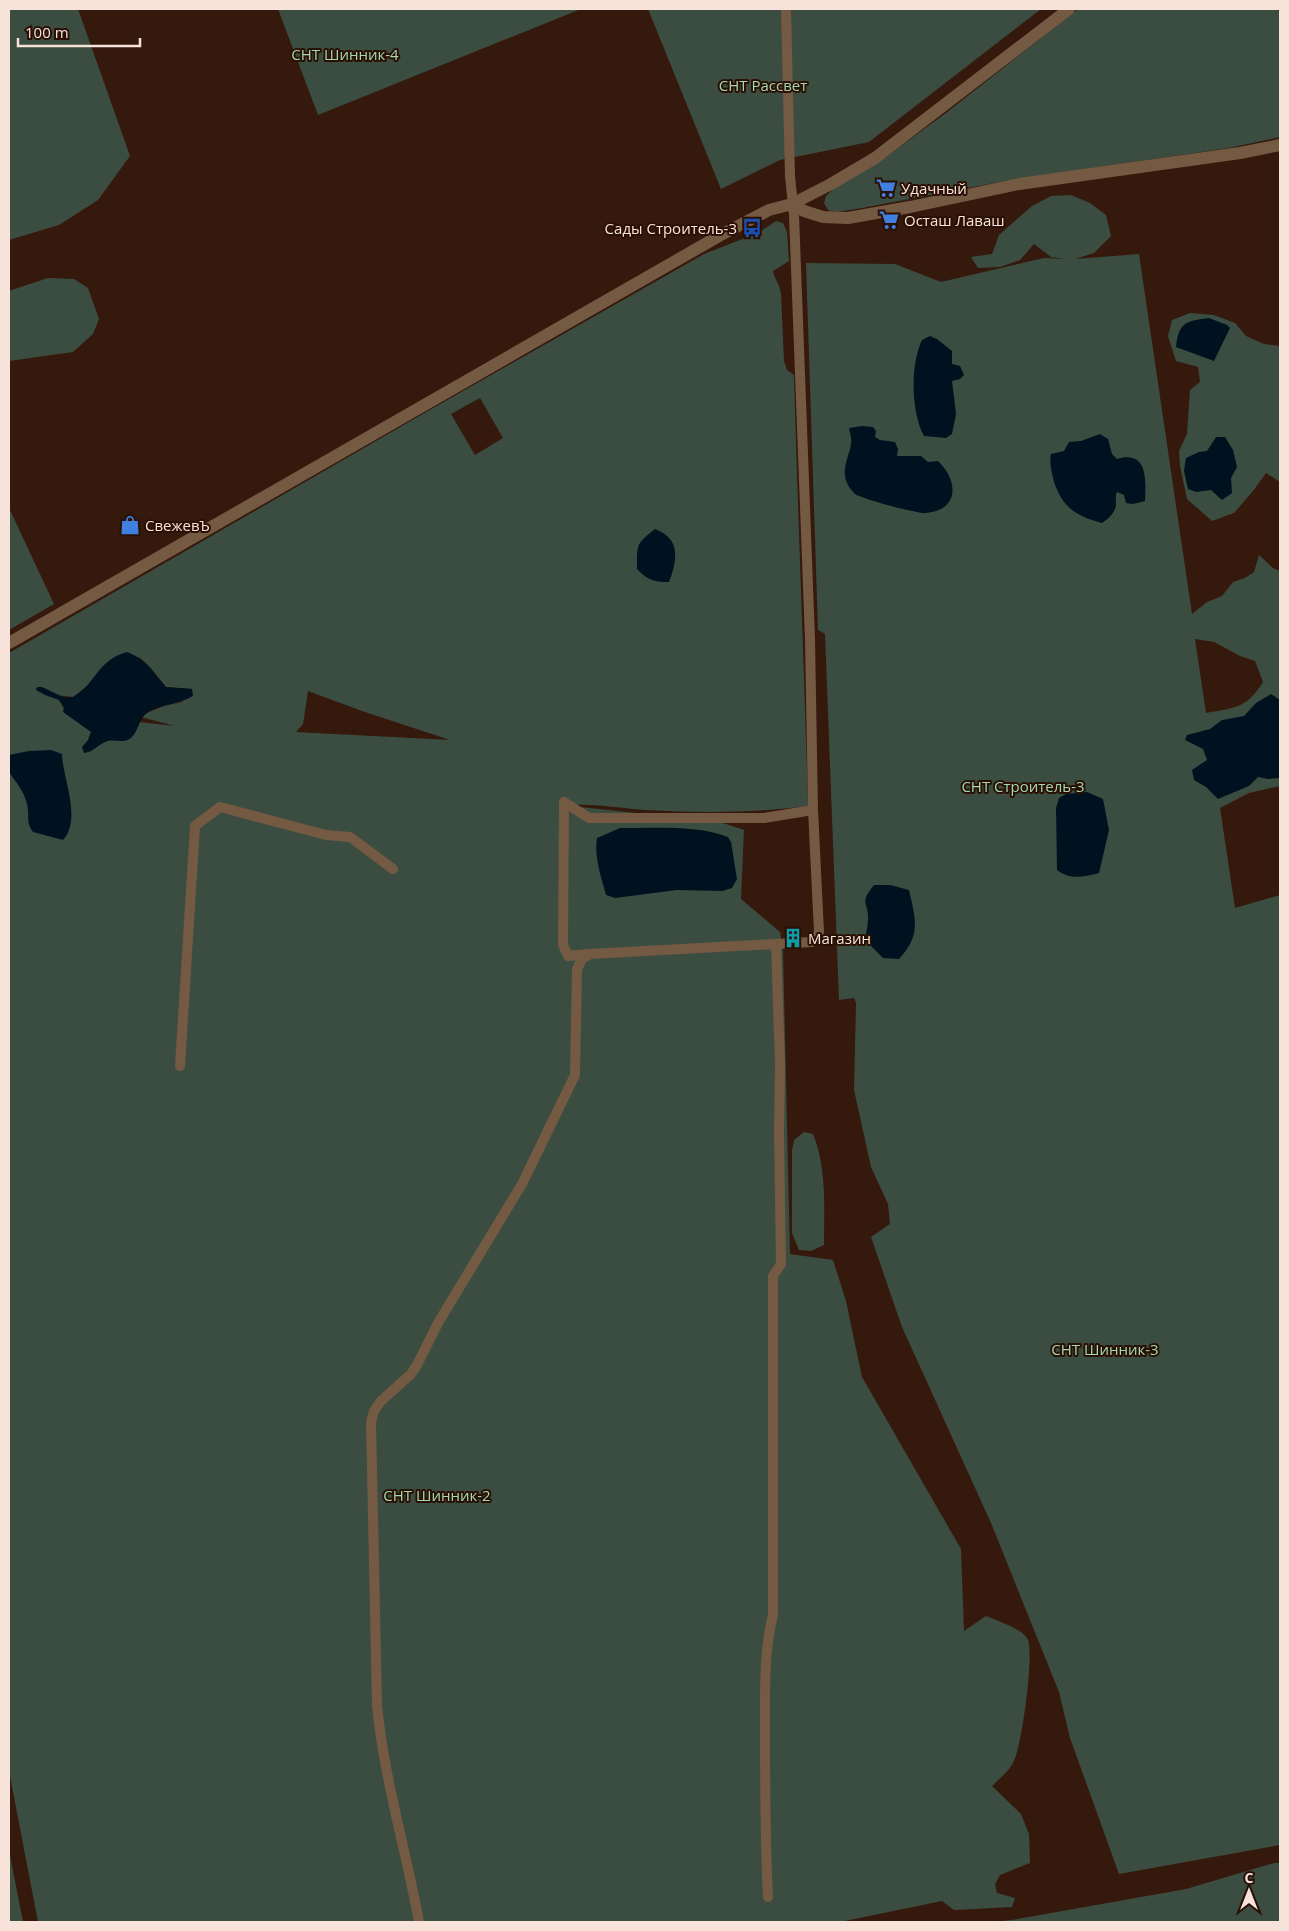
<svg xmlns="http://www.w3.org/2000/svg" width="1289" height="1931" viewBox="0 0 1289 1931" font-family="'Open Sans',sans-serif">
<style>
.green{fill:#3b4d40;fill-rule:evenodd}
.water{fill:#00121f}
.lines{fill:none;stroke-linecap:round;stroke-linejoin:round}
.minor{stroke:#755a43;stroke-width:10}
.tertiary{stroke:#755a43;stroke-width:12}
.labels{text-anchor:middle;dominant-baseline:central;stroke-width:4;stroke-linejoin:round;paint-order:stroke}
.park-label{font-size:15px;fill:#a2d9b1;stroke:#2a1004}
.poi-label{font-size:15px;fill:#f7e3da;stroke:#2a1004;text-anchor:start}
</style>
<rect width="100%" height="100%" fill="#35190c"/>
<!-- green -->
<path class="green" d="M9 9H78L130 156 98 200 59 225 9 240Z
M278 9H581L318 115Z
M648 9H1041L869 142 780 160 721 189Z
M1078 9H1276L1278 11 1280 9V137L1229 148 1010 180 862 208 836 212 828 210 824 203 826 196 832 190 887 156 946 113Z
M1071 195 1090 203 1106 215 1111 236 1094 253 1075 259 1139 254 1192 614 1207 602 1222 596 1233 582 1245 578 1254 572 1259 555 1273 568 1280 571V786L1249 793 1220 808 1235 908 1280 895V1845L1119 1874 1070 1738 1059 1692 991 1523 902 1327 871 1237 890 1224 888 1204 871 1167 854 1090 856 1003 854 998 839 1000 825 634 818 630 806 263 895 264 941 282 1044 258 1066 259 1051 257 1034 244 1020 260 1000 267 978 268 971 257 992 254 999 235 1032 206 1051 196ZM1195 639 1214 642 1240 656 1255 661 1263 682C1247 708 1235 708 1206 713Z
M776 221 783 223 787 232 789 261 773 271C775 280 780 285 781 294L784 361 787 370 794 375C798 519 804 662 808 806 754 813 701 813 646 810 623 809 600 804 577 805L580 807 720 822 744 830 741 899 780 932 783 950 790 1254 833 1260 846 1301 862 1377 961 1549 964 1631 986 1616C997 1621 1024 1629 1028 1640 1034 1656 1022 1747 1013 1763 1009 1771 999 1779 992 1786L1021 1814 1029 1834 1030 1863 1000 1875 995 1884 997 1893 1015 1898 1012 1907 954 1910 942 1901 840 1922H38L9 1771V653L421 415 704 254 758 233ZM480 398 503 438 475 455 451 414ZM139 657 149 666 166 687 192 689 182 702 164 706 149 712 141 717 175 726 67 714 56 695 73 697 90 684 94 677ZM308 691 362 711 450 740 296 732 303 724Z
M48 278 74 279 88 288 99 319 93 334 73 352 9 361V291Z
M1190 313 1214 315 1235 323 1246 336 1264 344 1280 346V482L1266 473 1253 491 1234 513 1212 521 1187 499 1180 466 1179 451 1187 434 1190 390 1200 382 1198 367 1176 361 1168 336 1172 320Z
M9 508 54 604 9 630Z
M804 1132 813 1134C827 1168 824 1209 824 1245L811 1251 799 1250 792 1233V1151L794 1140Z
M9 1850 23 1922H9Z
M1274 1863H1280V1922H989L1012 1920 1186 1889Z"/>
<!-- water -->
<path class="water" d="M1209 318 1227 325 1230 328 1214 361 1176 347C1179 322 1186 321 1209 318Z
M930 336 937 339 952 351V364L960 366 964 375 960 379 952 381 956 414 952 434 946 438 924 436C911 412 910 365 922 340Z
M862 426 873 427 876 431 875 437 880 440 895 442 898 449 897 456H921L928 462 938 461C959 481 959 510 926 513 918 514 862 499 855 494 853 492 849 487 848 485 840 470 849 458 851 444 852 439 850 433 849 428Z
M1100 434 1108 439 1112 454 1117 459C1148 450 1146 480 1145 501L1133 504 1126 503 1124 495 1117 492C1115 497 1116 500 1116 505 1115 513 1108 519 1102 523 1076 516 1063 508 1054 482 1052 473 1049 464 1051 454L1064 451 1069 442 1081 441Z
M1216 437H1225L1233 450 1237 467 1231 478 1232 493 1222 500 1211 490 1196 492 1188 489 1184 471 1186 458 1199 452 1207 451Z
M655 529C660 531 666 534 669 538 680 549 674 569 669 582 653 582 648 580 637 569 637 544 636 544 655 529Z
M127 652C146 659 153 672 166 687L192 689 193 696C179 704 162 704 148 712 138 719 139 731 131 738 123 744 116 739 108 741 98 744 94 752 84 753L82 747 88 740 91 732 63 712 64 707 59 700 45 695 36 690 37 687H42L63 697H73C97 683 97 660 127 652Z
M1271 694 1280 700V778L1268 779 1258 777 1249 786 1218 799 1206 787 1194 780 1192 770 1207 760 1203 749 1185 740 1187 735 1210 729 1222 720 1244 716 1256 703Z
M51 750 62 754C63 780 82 819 63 840L33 832C25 821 30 816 27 804 23 789 17 784 9 772V755L29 751Z
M1087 792 1103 799 1109 830 1099 873C1083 877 1070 880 1057 870L1056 808 1059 798 1066 794Z
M620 828C651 828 700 825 728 837L731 842 737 879 732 888 722 891 677 890 615 898 606 895C601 876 594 857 597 838Z
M874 885H890L909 890C916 920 921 935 899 959L883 958 865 940C866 933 868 926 868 919 869 901 858 905 874 885Z"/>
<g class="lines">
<!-- minor -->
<path class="minor" d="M589 954 568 956 563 945 564 802 589 818H764L813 810
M180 1066 195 826 220 807 326 835 350 837 393 869
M768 1897C765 1840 765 1783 765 1725 765 1688 764 1650 773 1615V1276L781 1264 779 1132 780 1064 776 944
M419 1922C406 1850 384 1779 377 1705L371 1422 374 1411 381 1401 411 1374 417 1365 438 1323 522 1184 575 1075 577 969 582 959 590 954 812 942 816 940 819 932 813 810 810 639 794 215 790 176 786 9"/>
<!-- tertiary -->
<path class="tertiary" d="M792 204 804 211 823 217 848 218 910 207 1019 184 1240 153 1280 145
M9 643 719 236 769 210 792 204 831 184 875 158 1069 9"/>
</g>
<!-- icons -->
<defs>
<symbol id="supermarket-bare" viewBox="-9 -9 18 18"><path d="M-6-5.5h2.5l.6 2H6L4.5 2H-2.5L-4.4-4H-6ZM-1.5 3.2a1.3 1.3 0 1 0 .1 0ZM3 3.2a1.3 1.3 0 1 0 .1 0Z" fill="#3f7fe0" stroke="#2a1004" stroke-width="2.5" paint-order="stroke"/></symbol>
<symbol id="bus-bare" viewBox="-9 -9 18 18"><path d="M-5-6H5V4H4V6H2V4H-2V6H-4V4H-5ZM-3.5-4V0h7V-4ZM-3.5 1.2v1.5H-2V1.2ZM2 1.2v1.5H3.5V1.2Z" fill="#1a4fb4" stroke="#2a1004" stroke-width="2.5" paint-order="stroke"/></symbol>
<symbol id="shop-bare" viewBox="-9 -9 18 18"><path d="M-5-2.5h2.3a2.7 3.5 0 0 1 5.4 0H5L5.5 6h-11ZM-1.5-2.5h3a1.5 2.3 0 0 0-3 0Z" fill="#3f7fe0" stroke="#2a1004" stroke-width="2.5" paint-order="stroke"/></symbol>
<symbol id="building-bare" viewBox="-9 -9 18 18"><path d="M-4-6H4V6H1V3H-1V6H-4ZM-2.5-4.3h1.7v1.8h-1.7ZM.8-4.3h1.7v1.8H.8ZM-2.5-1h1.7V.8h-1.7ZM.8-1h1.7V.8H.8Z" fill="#0f9aa8" stroke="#2a1004" stroke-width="2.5" paint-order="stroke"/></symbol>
</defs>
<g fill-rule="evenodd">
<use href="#supermarket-bare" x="872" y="174" width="28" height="28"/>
<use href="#supermarket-bare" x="875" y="206" width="28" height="28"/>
<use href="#bus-bare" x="738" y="214" width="28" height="28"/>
<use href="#shop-bare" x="116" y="511" width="28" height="28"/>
<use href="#building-bare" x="779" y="924" width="28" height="28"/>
</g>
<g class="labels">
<!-- park labels -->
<g class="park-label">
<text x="345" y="54">СНТ Шинник-4</text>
<text x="763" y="85">СНТ Рассвет</text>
<text x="1023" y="786">СНТ Строитель-3</text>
<text x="1105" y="1349">СНТ Шинник-3</text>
<text x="437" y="1495">СНТ Шинник-2</text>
</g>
<!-- poi labels -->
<g class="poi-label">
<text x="901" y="188">Удачный</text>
<text x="904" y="220">Осташ Лаваш</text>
<text x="737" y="228" text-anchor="end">Сады Строитель-3</text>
<text x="145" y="525">СвежевЪ</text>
<text x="808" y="938">Магазин</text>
</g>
</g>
<!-- border -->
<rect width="1289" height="1931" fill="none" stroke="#f7e3da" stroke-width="20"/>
<!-- north arrow -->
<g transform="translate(1249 1891)" stroke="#2a1004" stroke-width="4" paint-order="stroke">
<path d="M0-4L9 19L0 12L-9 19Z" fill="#f7e3da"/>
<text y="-8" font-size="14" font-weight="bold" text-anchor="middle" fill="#f7e3da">С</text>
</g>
<!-- scale -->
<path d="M18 38v8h122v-8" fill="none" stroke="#f7e3da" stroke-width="2.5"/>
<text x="25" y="38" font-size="15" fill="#f7e3da" stroke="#2a1004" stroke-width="4" paint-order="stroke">100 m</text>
</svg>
